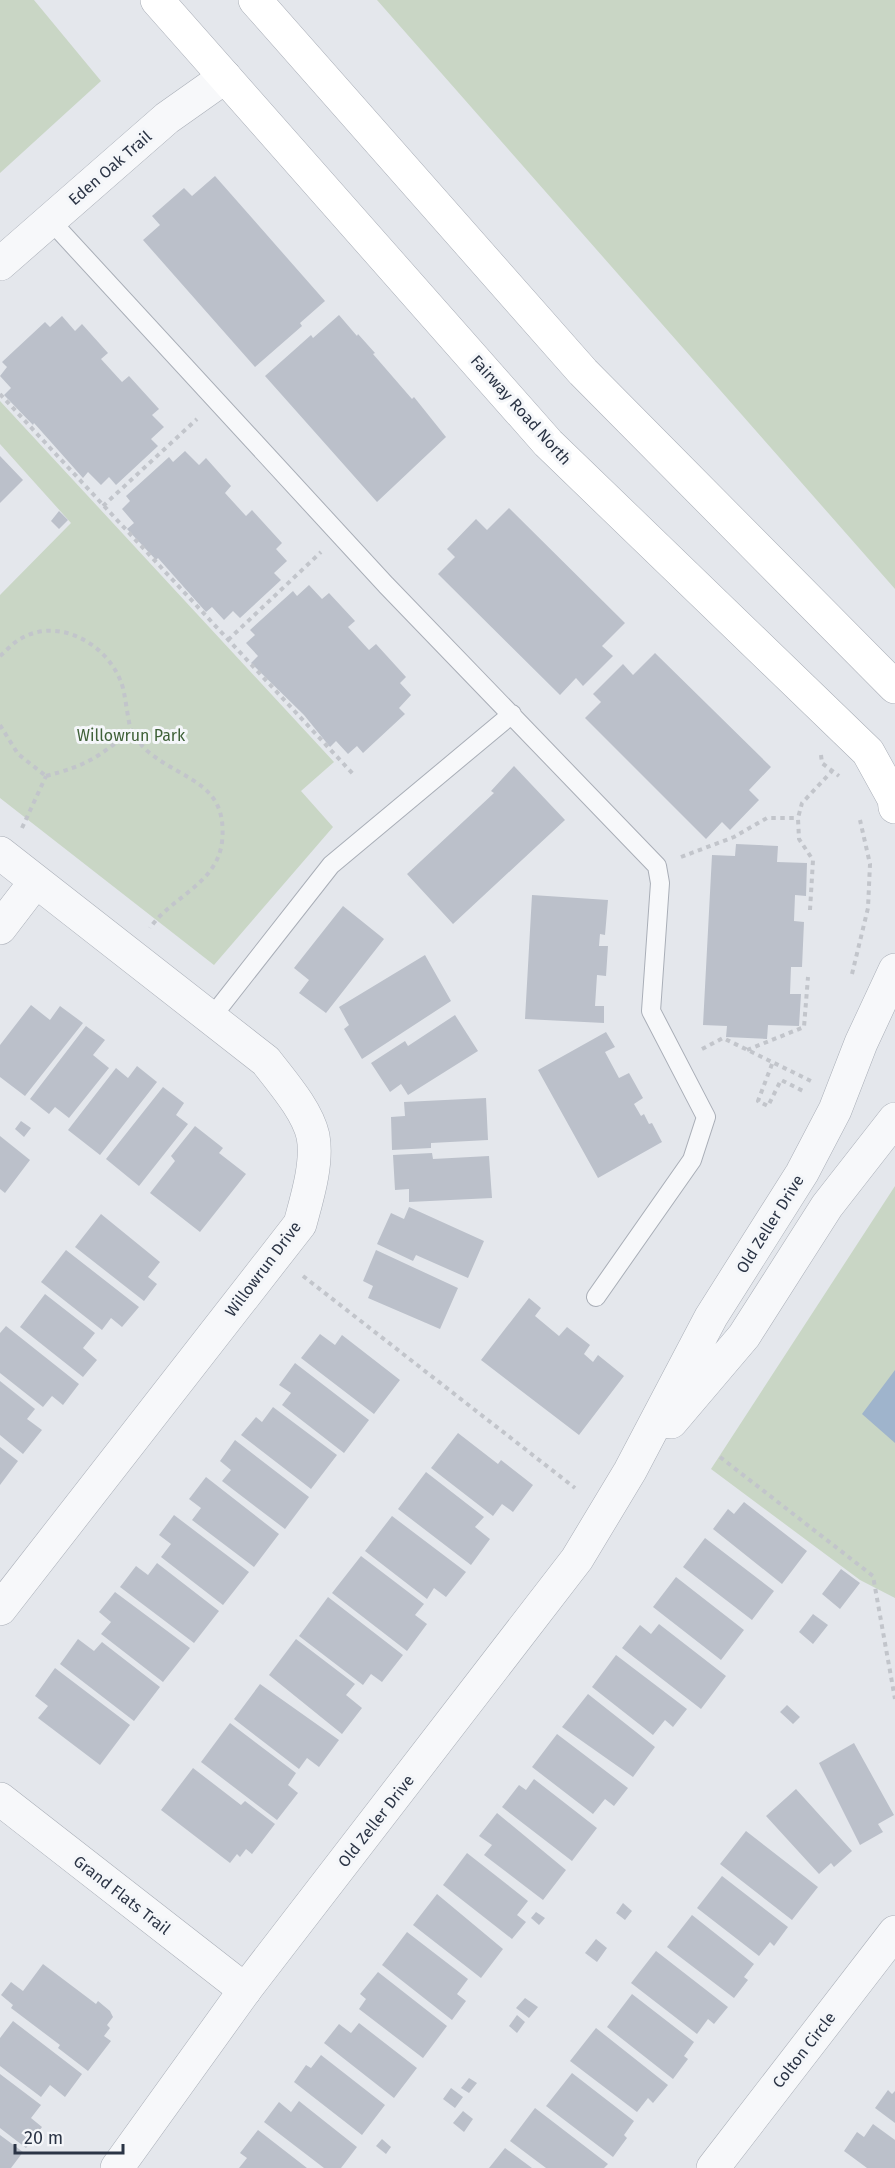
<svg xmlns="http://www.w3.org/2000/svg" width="895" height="2168" viewBox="0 0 895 2168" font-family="'Fira Sans',sans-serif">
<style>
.green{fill:#c9d6c5}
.water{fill:#9fb4cc}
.building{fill:#bbc0ca}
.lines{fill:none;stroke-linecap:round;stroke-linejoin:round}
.service-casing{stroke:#a9aeb7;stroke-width:20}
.minor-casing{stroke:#a9aeb7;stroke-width:34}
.tertiary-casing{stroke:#a9aeb7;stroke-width:34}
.secondary-casing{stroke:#a9aeb7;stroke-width:34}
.path{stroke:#c2c5cb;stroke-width:4;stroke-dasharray:4.5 4.5;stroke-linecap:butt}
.service{stroke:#f7f8fa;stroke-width:18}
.minor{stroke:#f7f8fa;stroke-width:33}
.tertiary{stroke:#f7f8fa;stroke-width:33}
.secondary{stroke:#fff;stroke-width:33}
.labels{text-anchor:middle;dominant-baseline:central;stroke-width:6;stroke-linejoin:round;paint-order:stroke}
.street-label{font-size:16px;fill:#2b3445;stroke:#f4f6f9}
.park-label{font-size:16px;fill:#3f6138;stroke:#f4f6f9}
</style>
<rect width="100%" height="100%" fill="#e4e7ec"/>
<!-- green -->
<path class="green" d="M0 0H34L101 81 0 173Z
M377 0H895V589Z
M0 401 334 762 301 791 333 827 214 965 0 798V595L71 523 0 444Z
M895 1186V1598L860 1580 711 1469Z"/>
<!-- water -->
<path class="water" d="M895 1370V1443L862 1414Z"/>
<!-- building -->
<path class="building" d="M215 176 325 301 300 323 302 326 255 367 143 240 160 225 152 216 184 188 192 196Z
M339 315 357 336 358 334 375 353 373 354 412 399 414 397 446 437 377 502 265 376 311 335 313 338Z
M62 316 75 331 82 324 108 353 101 359 122 382 129 376 159 409 152 415 164 427 151 439 158 446 116 485 109 477 101 485 88 472 83 478 34 423 33 425 4 395 11 388 0 376 7 367 2 362 45 322 50 327Z
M185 451 199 465 206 458 231 486 225 493 246 516 252 510 282 543 276 549 287 561 274 573 281 580 240 618 233 611 224 620 212 607 206 612 158 558 156 560 127 529 134 523 122 509 130 501 126 496 169 457 173 462Z
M0 456 23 480 0 503Z
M509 508 625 623 602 646 613 656 583 686 576 678 560 695 438 574 455 557 447 549 476 519 487 530Z
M59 511 68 520 59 529 51 521Z
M309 585 322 599 329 593 355 621 348 627 369 650 376 644 406 677 400 683 411 695 399 708 405 714 363 753 357 746 348 754 336 741 330 747 304 715 251 663 258 656 246 643 255 635 250 630 293 591 297 596Z
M655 653 771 767 749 790 759 800 730 830 722 822 706 839 585 718 601 702 593 694 623 664 633 675Z
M514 766 565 820 453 924 407 874 494 793 491 791Z
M736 844 778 846 777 862 807 863 806 896 795 895 794 921 804 922 802 967H791L790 994H801L799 1026 768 1025 767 1039 726 1037 727 1026 703 1025 712 855 735 856Z
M532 895 608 900 605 935 600 934 599 946H608L606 976 597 975 595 1006H604V1023L525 1019Z
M343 906 384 939 326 1013 299 993 309 980 294 968Z
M425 955 451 1001 362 1059 344 1029 349 1025 339 1007Z
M31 1005 50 1020 60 1006 83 1023 25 1096 0 1077V1045Z
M455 1015 478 1051 408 1095 401 1084 390 1092 371 1063 405 1041 408 1046Z
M86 1026 105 1040 93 1055 109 1068 69 1118 55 1107 49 1114 30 1099Z
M606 1032 615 1047 605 1052 619 1078 629 1073 643 1098 634 1104 641 1116 644 1114 649 1124 652 1123 662 1142 598 1178 538 1070Z
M137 1066 157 1082 100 1155 68 1130 116 1068 128 1078Z
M163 1087 184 1103 176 1115 188 1124 139 1186 106 1159Z
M486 1098 488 1140 431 1143V1148L392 1150 391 1117 405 1116 404 1102Z
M21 1121 31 1128 24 1137 15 1129Z
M195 1126 223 1148 219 1153 246 1174 200 1232 150 1193 175 1161 171 1156Z
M0 1136 30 1160 5 1193 0 1189Z
M432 1153 433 1159 489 1156 492 1198 409 1202V1189L395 1190 393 1155Z
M409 1207 484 1241 468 1278 416 1255 413 1261 377 1244 391 1213 404 1219Z
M101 1214 160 1262 148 1277 157 1284 144 1301 75 1247Z
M66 1250 139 1307 122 1327 111 1318 102 1330 41 1282Z
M376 1250 458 1288 440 1329 368 1298 373 1286 363 1281Z
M45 1294 95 1333 83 1348 97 1360 83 1377 20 1327Z
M529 1298 541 1308 535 1316 559 1336 567 1327 590 1345 584 1354 593 1362 598 1355 624 1376 579 1435 481 1360Z
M6 1326 79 1384 63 1405 52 1396 43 1407 0 1373V1333Z
M320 1334 335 1345 342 1335 400 1380 374 1414 301 1358Z
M295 1363 369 1420 344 1453 282 1405 291 1393 279 1385Z
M0 1381 35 1409 27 1419 42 1430 23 1454 0 1435Z
M273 1407 337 1455 311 1489 241 1435 256 1417 262 1422Z
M458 1433 498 1464 501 1460 533 1485 513 1512 502 1504 493 1516 431 1468Z
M235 1440 309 1497 285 1529 222 1481 231 1470 220 1461Z
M0 1447 18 1461 0 1485Z
M426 1472 484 1517 475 1527 490 1539 471 1565 398 1509Z
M206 1477 279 1534 254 1567 192 1520 201 1508 189 1499Z
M744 1502 807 1551 782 1584 713 1529 728 1509 734 1514Z
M174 1515 249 1572 223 1605 161 1557 171 1544 159 1535Z
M392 1516 466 1572 446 1597 434 1588 427 1599 365 1551Z
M705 1538 774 1591 752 1620 683 1567Z
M361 1556 424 1604 415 1615 427 1624 407 1651 332 1593Z
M157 1563 219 1611 194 1643 120 1587 136 1566 148 1575Z
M841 1569 860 1583 840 1609 822 1594Z
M676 1577 744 1630 721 1660 653 1607Z
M115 1592 190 1648 163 1682 101 1634 111 1622 99 1612Z
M328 1597 403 1655 382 1682 371 1674 363 1685 299 1636Z
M813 1614 828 1625 813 1644 799 1632Z
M659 1624 726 1676 701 1709 622 1648 640 1625 651 1634Z
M78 1639 94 1651 102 1642 160 1687 134 1721 60 1664Z
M296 1639 355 1684 346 1695 362 1708 342 1734 269 1675Z
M616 1655 687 1709 673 1727 665 1720 653 1735 592 1687Z
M55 1668 130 1725 100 1765 38 1718 48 1706 35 1696Z
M260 1684 339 1740 319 1767 307 1758 299 1769 234 1719Z
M588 1694 655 1747 633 1777 562 1727Z
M787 1705 800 1717 793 1724 780 1712Z
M230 1723 296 1773 288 1785 298 1793 277 1820 201 1762Z
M557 1734 628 1788 614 1806 605 1799 593 1814 532 1767Z
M854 1743 894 1815 878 1824 883 1832 860 1845 819 1763Z
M193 1768 241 1805 245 1801 275 1824 252 1854 246 1849 240 1857 237 1854 230 1863 161 1810Z
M534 1779 597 1828 572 1861 502 1807 519 1785 526 1790Z
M796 1789 852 1851 834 1867 831 1863 819 1874 766 1816Z
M497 1813 566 1870 543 1900 484 1855 492 1845 479 1836Z
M746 1831 818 1887 792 1920 720 1864Z
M467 1853 528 1901 517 1915 526 1922 512 1939 443 1885Z
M722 1876 788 1927 774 1946 770 1942 759 1956 697 1908Z
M437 1894 503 1949 481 1978 413 1925Z
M623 1903 632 1911 625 1920 616 1913Z
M536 1912 545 1918 539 1925 531 1918Z
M692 1915 754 1964 744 1977 748 1980 734 1998 667 1947Z
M407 1932 468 1979 457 1994 466 2001 452 2020 382 1965Z
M596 1939 607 1948 597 1962 585 1953Z
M656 1951 728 2007 714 2024 708 2019 697 2034 631 1983Z
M43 1964 96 2004 98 2001 110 2011 113 2017 107 2025 110 2028 104 2036 111 2041 88 2071 58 2048 60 2045 11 2008 13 2005 1 1995 11 1982 23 1991Z
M378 1972 447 2026 423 2058 359 2009 366 1999 360 1994Z
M632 1994 694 2042 684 2056 688 2059 673 2079 607 2027Z
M525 1998 538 2007 529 2018 516 2008Z
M517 2015 525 2022 517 2033 509 2026Z
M13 2021 82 2074 65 2097 50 2085 41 2097 0 2066V2038Z
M359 2023 417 2068 394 2098 324 2043 339 2024 351 2033Z
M596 2028 668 2085 653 2103 648 2098 637 2112 570 2061Z
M321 2055 385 2105 362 2135 294 2082 306 2065 311 2068Z
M572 2073 634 2121 624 2135 627 2138 613 2157 546 2106Z
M0 2074 41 2105 31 2118 42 2127 26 2148 0 2128Z
M469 2078 477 2083 469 2093 461 2088Z
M451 2088 463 2097 455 2108 443 2099Z
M888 2090 892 2094 895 2091V2123L875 2108Z
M299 2101 357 2147 341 2168H324L264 2122 279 2102 291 2112Z
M535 2108 608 2164 604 2168H546L510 2141Z
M463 2111 473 2119 464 2132 453 2123Z
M873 2124 895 2140V2168H867L844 2151 857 2132 864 2137Z
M258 2130 307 2168H239L247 2158 240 2153Z
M0 2135 23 2152 11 2168H0Z
M382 2139 391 2147 386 2154 376 2146Z
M505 2148 532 2168H489Z"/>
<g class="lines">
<defs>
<path id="service" d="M50 220 386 585 657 866 660 883 651 1011 706 1117 692 1160 596 1297
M211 1018 331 865 512 714"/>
<path id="minor" d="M0 264 167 118 225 77
M0 853 266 1061C282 1082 307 1110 313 1136 318 1163 307 1198 300 1224L0 1609
M0 928 36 881
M0 1799 245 1990
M713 2168 895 1932"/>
<path id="tertiary" d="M671 1422 744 1336 827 1206 895 1119
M117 2168 245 1990 577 1559 630 1471 711 1317 802 1173 835 1110 861 1043 895 970"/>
<path id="secondary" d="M157 0 548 443 868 752 894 799 895 807
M255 0 583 372 895 687"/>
</defs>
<!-- service casing -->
<use href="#service" class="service-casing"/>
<!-- minor casing -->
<use href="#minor" class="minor-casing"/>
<!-- tertiary casing -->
<use href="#tertiary" class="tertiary-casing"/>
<!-- secondary casing -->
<use href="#secondary" class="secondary-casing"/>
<!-- path -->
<path class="path" d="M0 394 353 774
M103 506 197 419
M228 640 321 552
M0 656C6 651 11 645 17 641 55 615 106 642 121 682 126 693 128 729 133 734 138 741 144 749 151 754 187 782 228 784 222 842 217 884 171 897 150 928
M0 725 18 754 46 776
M821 755 822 763 839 776
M46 776C87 765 98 758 130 731
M22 828 46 776
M681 857 734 837 767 818H798
M810 910 813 860 799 839 798 818 802 803 832 771
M852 974 868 908 870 864 860 820
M702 1049 723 1038 811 1081
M747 1050 804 1027 808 977
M772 1064 758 1101 768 1106 781 1080 805 1092
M303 1276 575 1488
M720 1457 873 1576 895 1699"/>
<!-- service -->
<use href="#service" class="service"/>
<!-- minor -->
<use href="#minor" class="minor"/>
<!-- tertiary -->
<use href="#tertiary" class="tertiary"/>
<!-- secondary -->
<use href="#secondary" class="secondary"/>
</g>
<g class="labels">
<!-- street labels -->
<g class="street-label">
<text transform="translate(110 168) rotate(-41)">Eden Oak Trail</text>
<text transform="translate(521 410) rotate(48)">Fairway Road North</text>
<text transform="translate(770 1224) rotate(-58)">Old Zeller Drive</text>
<text transform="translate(263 1269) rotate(-53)">Willowrun Drive</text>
<text transform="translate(376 1821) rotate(-52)">Old Zeller Drive</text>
<text transform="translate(122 1895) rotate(38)">Grand Flats Trail</text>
<text transform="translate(804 2050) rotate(-52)">Colton Circle</text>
</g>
<!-- park labels -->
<g class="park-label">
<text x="131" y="735">Willowrun Park</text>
</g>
</g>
<!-- scale -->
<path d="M15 2144v9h108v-9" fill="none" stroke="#2b3445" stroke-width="3"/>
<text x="24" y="2144" font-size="18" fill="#2b3445" stroke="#f4f6f9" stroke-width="4.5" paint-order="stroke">20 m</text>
</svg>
